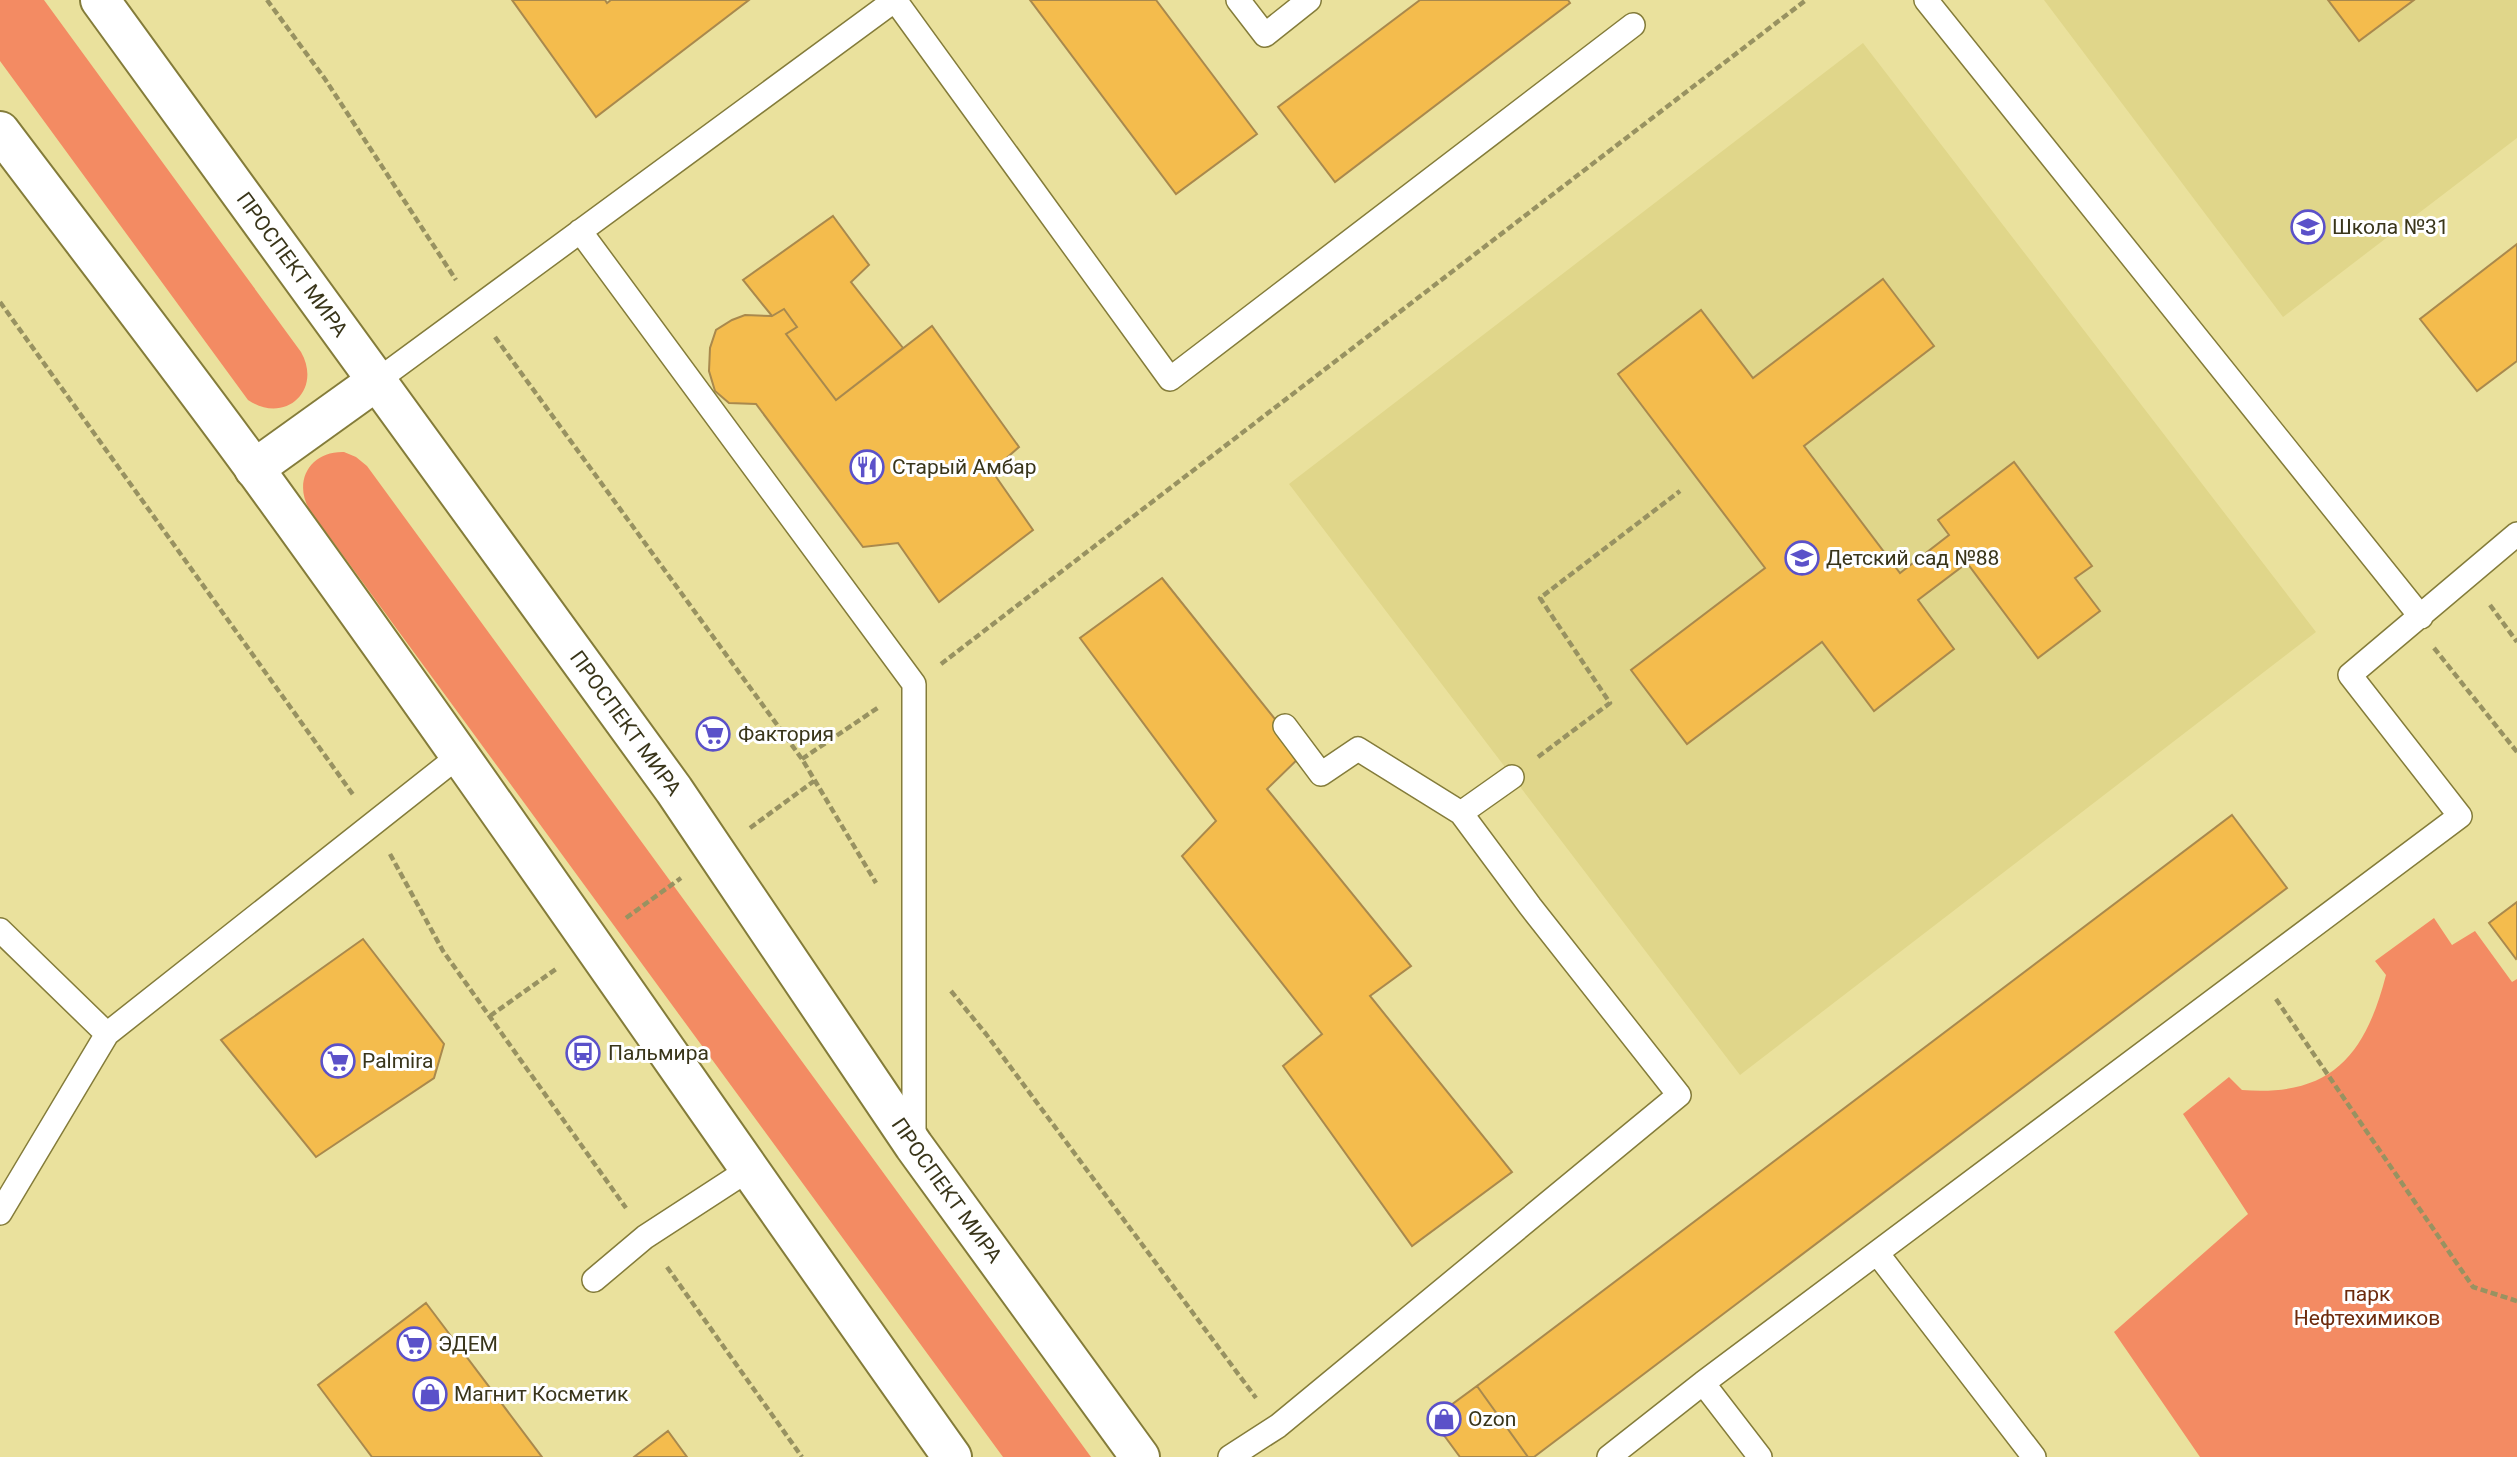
<svg xmlns="http://www.w3.org/2000/svg" width="2517" height="1457" viewBox="0 0 2517 1457" font-family="Roboto,sans-serif">
<style>
.built{fill:#e0d68a}
.green{fill:#f38b63}
.building{fill:#f4bc4d;stroke:#a9894d;stroke-width:2}
.lines{fill:none;stroke-linecap:round;stroke-linejoin:round}
.service-casing{stroke:#847c3a;stroke-width:26}
.secondary-casing{stroke:#847c3a;stroke-width:42}
.path{stroke:#989261;stroke-width:4.5;stroke-dasharray:7 3.5;stroke-linecap:butt}
.service{stroke:#fff;stroke-width:23}
.secondary{stroke:#fff;stroke-width:38}
.labels{text-anchor:middle;dominant-baseline:central;stroke-width:6;stroke-linejoin:round;paint-order:stroke}
.poi-label{font-size:21px;fill:#39351a;stroke:#fff;text-anchor:start}
.street-label{font-size:21px;fill:#39351a;stroke:#fff}
.park-label{font-size:21px;fill:#6d2b0d;stroke:#fff}
</style>
<rect width="100%" height="100%" fill="#eae19d"/>
<!-- built -->
<path class="built" d="M2044 0H2517V138L2283 317Z
M1863 43 2316 632 1740 1075 1289 484Z"/>
<!-- green -->
<path class="green" d="M0 0H44L301 352C323 391 284 425 248 400L0 61Z
M344 452 356 457 367 466 1091 1457H1003L309 509C293 480 311 451 344 452Z
M2434 918 2452 945 2475 931 2512 982 2517 979V1457H2200L2114 1332 2248 1214 2183 1114 2229 1077 2242 1090C2331 1097 2365 1056 2386 975L2375 961Z"/>
<!-- building -->
<path class="building" d="M512 0H605L607 3 611 0H749L596 117Z
M1030 0H1156L1257 134 1176 194Z
M1420 0H1568L1570 3 1335 182 1278 107Z
M2328 0H2414L2359 41Z
M833 216 869 265 851 282 903 348 836 400 786 334 797 327 784 309 772 316 743 280Z
M2517 244V361L2477 391 2420 319Z
M1883 279 1934 346 1804 446 1900 573 1949 535 1938 520 2014 462 2092 566 2075 578 2100 611 2038 658 1967 563 1918 600 1954 649 1874 711 1822 642 1687 744 1631 670 1765 568 1618 374 1701 310 1753 378Z
M784 309 797 327 786 334 836 400 932 326 1019 447 992 471 1033 530 939 602 898 543 863 547 756 404 729 403 715 391 709 371 710 348 716 330 732 320 745 315 772 316Z
M1162 578 1303 754 1267 789 1411 966 1370 996 1512 1172 1412 1246 1283 1066 1322 1034 1182 856 1216 821 1080 638Z
M2232 815 2287 888 1534 1457H1528L1477 1386Z
M2517 902V958L2516 959 2489 923Z
M363 939 444 1044 434 1078 316 1157 221 1040Z
M426 1303 542 1457H372L318 1385Z
M1477 1386 1528 1457H1460L1432 1419Z
M668 1431 687 1457H634Z"/>
<g class="lines">
<defs>
<path id="service" d="M895 0 1170 379 1633 25
M1238 0 1265 35 1309 0
M1926 0 2421 617
M580 231 914 684V1143
M378 380 895 0
M1285 726 1321 774 1358 749 1461 813
M0 930 107 1034 460 755
M0 1213 107 1034
M1877 1253 2034 1457
M594 1280 645 1237 748 1170
M1703 1383 1760 1457
M1230 1457 1278 1426 1679 1095 1530 906 1461 813 1512 777
M1609 1457 1703 1383 2460 816 2350 675 2517 534"/>
<g id="secondary">
<path id="s1" d="M100 0 674 790 914 1146 1140 1457"/>
<path d="M0 131C86 245 173 357 257 472 493 797 719 1129 952 1457"/>
<path d="M254 469 378 380"/>
</g>
</defs>
<!-- service casing -->
<use href="#service" class="service-casing"/>
<!-- secondary casing -->
<use href="#secondary" class="secondary-casing"/>
<!-- path -->
<path class="path" d="M267 0 325 79 456 280
M0 302 354 796
M495 337 802 759 876 883
M2490 605 2517 642
M2434 648 2517 752
M941 664 1806 0
M1538 757 1610 703 1540 598 1680 491
M802 759 879 707
M750 828 814 781
M390 854 443 951 626 1208
M626 918 681 878
M951 991 986 1034 1256 1398
M2276 999 2473 1287 2517 1301
M490 1016 556 969
M667 1267 802 1457"/>
<!-- service -->
<use href="#service" class="service"/>
<!-- secondary -->
<use href="#secondary" class="secondary"/>
</g>
<!-- icons -->
<defs>
<symbol id="school-ring" viewBox="-11 -11 22 22"><circle r="9.5" fill="#fff" stroke="#5b51c9" stroke-width="1.5"/><path d="M0-5L7-2L0 1L-7-2ZM-4 1L0 2.5L4 1V4Q0 6-4 4Z" fill="#5b51c9"/></symbol>
<symbol id="restaurant-ring" viewBox="-11 -11 22 22"><circle r="9.5" fill="#fff" stroke="#5b51c9" stroke-width="1.5"/><path d="M-5-6h1v4h1v-4h1v4h1v-4h1v5L-1.5 .5V6h-2V.5L-5-1ZM5-6V6H3V1.5H1.5Q1.5-4 5-6Z" fill="#5b51c9"/></symbol>
<symbol id="supermarket-ring" viewBox="-11 -11 22 22"><circle r="9.5" fill="#fff" stroke="#5b51c9" stroke-width="1.5"/><path d="M-6-5.5h2.5l.6 2H6L4.5 2H-2.5L-4.4-4H-6ZM-1.5 3.2a1.3 1.3 0 1 0 .1 0ZM3 3.2a1.3 1.3 0 1 0 .1 0Z" fill="#5b51c9"/></symbol>
<symbol id="bus-ring" viewBox="-11 -11 22 22"><circle r="9.5" fill="#fff" stroke="#5b51c9" stroke-width="1.5"/><path d="M-5-6H5V4H4V6H2V4H-2V6H-4V4H-5ZM-3.5-4V0h7V-4ZM-3.5 1.2v1.5H-2V1.2ZM2 1.2v1.5H3.5V1.2Z" fill="#5b51c9"/></symbol>
<symbol id="shop-ring" viewBox="-11 -11 22 22"><circle r="9.5" fill="#fff" stroke="#5b51c9" stroke-width="1.5"/><path d="M-5-2.5h2.3a2.7 3.5 0 0 1 5.4 0H5L5.5 6h-11ZM-1.5-2.5h3a1.5 2.3 0 0 0-3 0Z" fill="#5b51c9"/></symbol>
</defs>
<g fill-rule="evenodd">
<use href="#school-ring" x="2289" y="208" width="38" height="38"/>
<use href="#restaurant-ring" x="848" y="448" width="38" height="38"/>
<use href="#school-ring" x="1783" y="539" width="38" height="38"/>
<use href="#supermarket-ring" x="694" y="715" width="38" height="38"/>
<use href="#bus-ring" x="564" y="1034" width="38" height="38"/>
<use href="#supermarket-ring" x="319" y="1042" width="38" height="38"/>
<use href="#supermarket-ring" x="395" y="1325" width="38" height="38"/>
<use href="#shop-ring" x="411" y="1375" width="38" height="38"/>
<use href="#shop-ring" x="1425" y="1400" width="38" height="38"/>
</g>
<g class="labels">
<!-- poi labels -->
<g class="poi-label">
<text x="2332" y="227">Школа №31</text>
<text x="892" y="467">Старый Амбар</text>
<text x="1826" y="558">Детский сад №88</text>
<text x="738" y="734">Фактория</text>
<text x="608" y="1053">Пальмира</text>
<text x="362" y="1061">Palmira</text>
<text x="438" y="1344">ЭДЕМ</text>
<text x="454" y="1394">Магнит Косметик</text>
<text x="1468" y="1419">Ozon</text>
</g>
<!-- street labels -->
<g class="street-label">
<text stroke="none"><textPath href="#s1" startOffset="327">ПРОСПЕКТ МИРА</textPath></text>
<text stroke="none"><textPath href="#s1" startOffset="894">ПРОСПЕКТ МИРА</textPath></text>
<text stroke="none"><textPath href="#s1" startOffset="1461">ПРОСПЕКТ МИРА</textPath></text>
</g>
<!-- park labels -->
<g class="park-label">
<text x="2367" y="1294">парк<tspan x="2367" dy="24">Нефтехимиков</tspan></text>
</g>
</g>
</svg>
